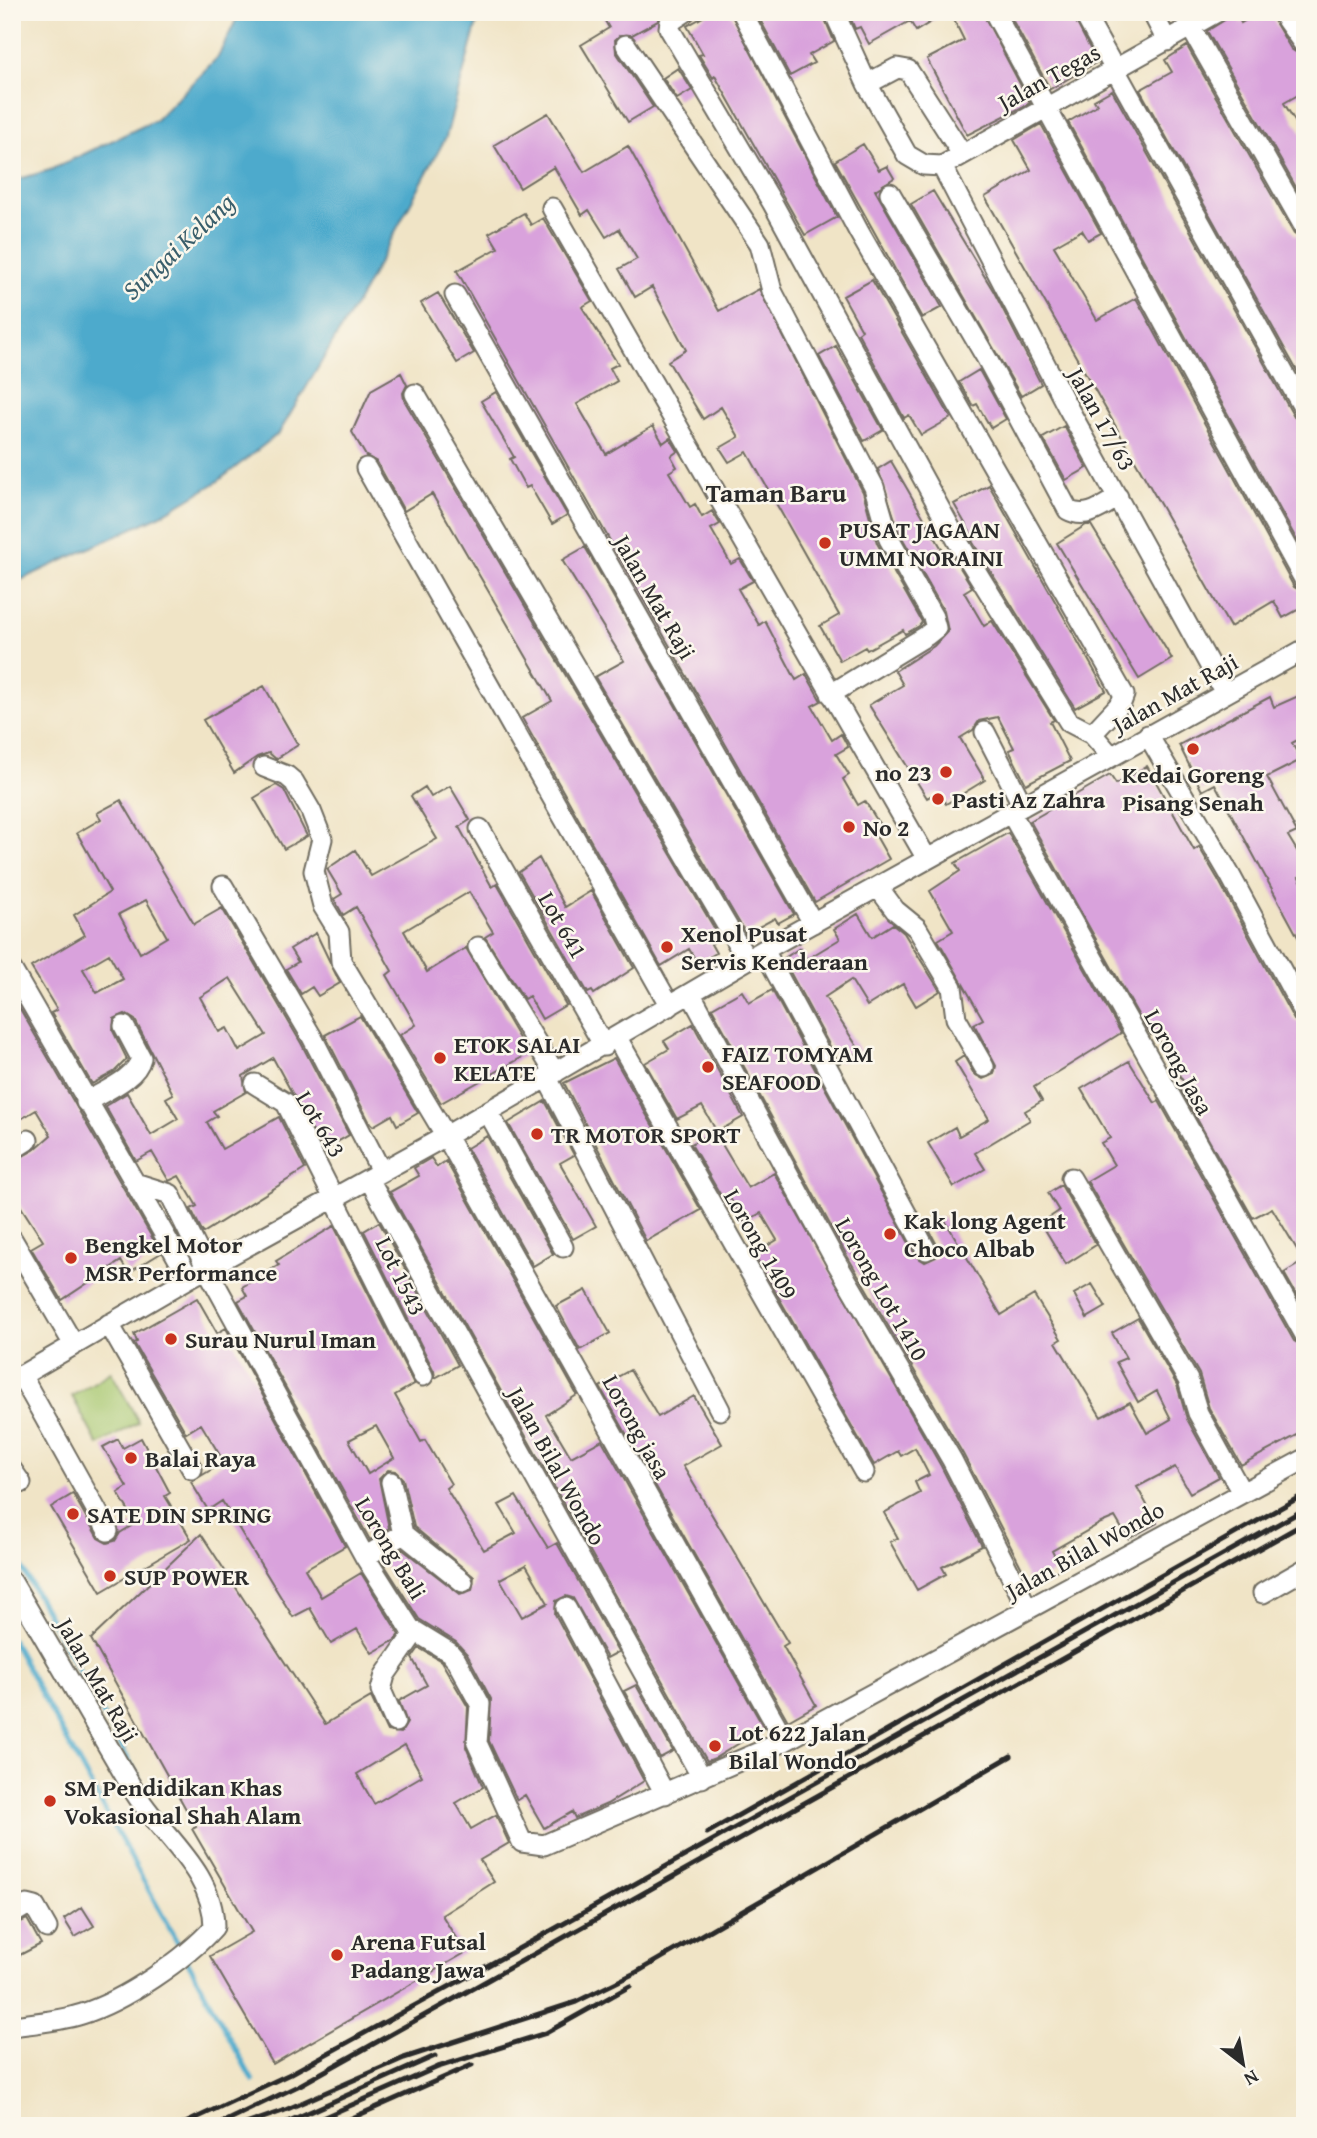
<svg xmlns="http://www.w3.org/2000/svg" width="1317" height="2138" viewBox="0 0 1317 2138" font-family="'Gentium Book Plus',serif">
<style>
.green{fill:#a7c76f;stroke:#69794d;stroke-width:2}
.water{fill:#4daacc;stroke:#3c6a7c;stroke-width:2}
.lines{fill:none;stroke-linecap:round;stroke-linejoin:round}
.stream{stroke:#4daacc;stroke-width:5}
.building{fill:#d9a2dc;fill-rule:evenodd}
.minor-casing{stroke:#706c61;stroke-width:23}
.minor{stroke:#fff;stroke-width:19}
.rail{stroke:#2b2b2b;stroke-width:5}
.poi-dot{fill:#c8321e;stroke:#fbf7ec;stroke-width:2.5}
.labels{text-anchor:middle;dominant-baseline:central;stroke-width:5;stroke-linejoin:round;paint-order:stroke}
.street-label{font-size:24px;fill:#2b2b2b;stroke:#fbf7ec}
.poi-label{font-size:24px;font-weight:bold;fill:#2b2b2b;stroke:#fbf7ec;text-anchor:start}
.water-label{font-size:26px;font-style:italic;fill:#395e6b;stroke:#fbf7ec}
.neighbourhood-label{font-size:26px;font-weight:bold;fill:#2b2b2b;stroke:#fbf7ec}
</style>
<rect width="100%" height="100%" fill="#fbf7ec"/>
<filter id="ink" filterUnits="userSpaceOnUse"><feTurbulence type="fractalNoise" baseFrequency=".0143" numOctaves="2"/><feDisplacementMap in="SourceGraphic" scale="14" xChannelSelector="R" yChannelSelector="G"/><feConvolveMatrix kernelMatrix="1 2 1 2 8 2 1 2 1" color-interpolation-filters="sRGB"/></filter>
<filter id="wash" filterUnits="userSpaceOnUse"><feTurbulence type="fractalNoise" baseFrequency=".00686" numOctaves="4" result="noise"/><feDisplacementMap in="SourceGraphic" scale="28" xChannelSelector="R" yChannelSelector="G"/><feGaussianBlur stdDeviation="1.57" result="paint"/><feColorMatrix in="noise" values="0 0 0 0 0 0 0 0 0 0 0 0 0 0 0 0 0 1.4 0 .05"/><feComposite in="paint" operator="in"/></filter>
<g filter="url(#wash)">
<rect width="100%" height="100%" fill="#f0e4c6"/>
<!-- green -->
<path class="green" d="M111 1372 139 1422 98 1445 72 1396Z"/>
<!-- water -->
<path class="water" d="M240 12H480L446 137 363 292 279 433 217 482 161 515 12 584V181L50 170 156 120 218 57Z"/>
<g class="lines">
<!-- stream -->
<path class="stream" d="M12 1550 138 1777
M12 1640 253 2081"/>
</g>
<g id="blocks">
<!-- building -->
<path class="building" d="M600 12H663L658 21 632 35H620L615 40 616 52 653 107 628 122 581 45 609 28Z
M712 12H730L837 217 805 235 715 76 713 78 699 55 703 54 687 26Z
M756 12H822L834 41 809 55 814 63 790 76Z
M848 12H947L916 31 910 21 869 44 860 27 855 29Z
M950 12H982L1030 103 967 135 927 59 964 40Z
M1008 12H1071L1097 62 1050 89Z
M1260 12H1269L1291 49 1305 58V91L1284 103 1305 138V203L1207 31 1236 13 1241 23Z
M1187 46 1294 234 1305 240V385L1140 90 1172 72 1165 60Z
M678 68 692 90 677 99 663 78Z
M1112 90 1294 417 1305 423V555L1068 122 1097 105 1094 100Z
M548 113 584 172 628 146 719 311 759 289 863 492 877 543 922 622 919 626 905 634 903 630 867 650 865 647 840 661 820 626 839 615 747 452 729 462 720 448 739 437 721 407 703 419 668 361 686 350 652 287 635 297 619 269 637 259 619 229 606 237 589 210 582 215 554 167 520 188 494 145Z
M1041 124 1101 233 1088 240 1082 230 1054 246 1097 320 1136 298 1294 587 1305 593V606L1283 618 1274 601 1230 627 985 197 1031 170 1014 140Z
M863 144 879 170 887 166 894 178 875 190 942 307 922 318 835 161Z
M933 191 994 292 1041 384 1021 396 911 204Z
M524 213 531 225 543 218 592 301 582 307 618 364 610 368 617 381 577 404 606 454 653 426 663 443 670 438 678 451 671 456 677 467 669 472 690 507 695 504 702 517 712 511 720 524 711 529 731 564 740 559 753 581 738 589 759 625 765 621 796 680 806 674 821 701 812 706 832 740 841 734 848 747 836 754 849 775 843 779 858 805 865 801 880 825 872 829 889 859 815 902 457 271 498 248 489 233Z
M872 280 951 418 921 435 909 415 904 418 858 333 862 330 843 296Z
M438 293 474 353 457 363 421 303Z
M836 346 883 430 864 441 819 356Z
M979 370 1006 419 991 428 977 404 973 406 959 382Z
M401 373 407 385 403 393 404 400 720 938 711 944 716 953 698 964 689 949 661 966 522 718 552 701 432 494 404 511 377 462 366 456 352 432 371 390Z
M496 392 567 515 552 524 530 486 526 488 510 459 514 457 481 401Z
M1064 426 1087 468 1066 480 1043 438Z
M891 461 946 556 951 553 972 587 964 592 984 626 992 621 1054 720 1050 722 1070 761 1026 784 1009 750 1014 748 998 717 979 721 973 730 960 738 985 780 946 804 938 792 927 798 869 705 903 685 895 671 934 646 948 631 944 611 900 534 878 469Z
M989 485 1106 691 1075 708 972 541 974 539 954 504Z
M1086 525H1091L1172 659 1139 679 1057 543Z
M585 547 794 914 778 923 775 918 746 934 595 677 624 661 562 560Z
M264 686 298 745 276 759 269 753 257 757 234 773 203 720Z
M1305 693V736L1292 743 1301 760 1267 777 1297 832 1288 836 1305 864V874L1299 877 1305 888V950L1215 784 1202 791 1179 745 1270 697 1274 707Z
M1147 766 1194 850 1199 847 1219 881 1294 1020 1305 1026V1310L1284 1273 1304 1261 1272 1208 1253 1218 1180 1089 1186 1086 1154 1033 1151 1035 1141 1020 1030 821 1110 775 1116 784Z
M276 785 284 790 307 836 284 849 254 798Z
M450 786 470 820 459 827 492 887 497 884 566 1005 542 1019 529 996 524 999 485 937 493 932 469 892 404 931 427 972 466 948 528 1054 441 1103 400 1035 416 1025 387 975 392 971 356 907 343 915 334 899 342 894 327 869 355 850 371 876 437 839 411 796 425 787 431 797Z
M121 800 194 924 222 908 301 1043 349 1135 323 1150 273 1058 243 1076 246 1092 213 1111 217 1116 207 1122 222 1149 279 1117 305 1169 203 1233 191 1209 197 1206 179 1176 169 1181 152 1152 136 1161 105 1106 127 1093 151 1135 178 1119 166 1098 173 1094 135 1020 125 1014 114 1019 113 1031 127 1059 114 1072 92 1084 51 1013 57 1010 31 967 85 935 74 915 110 892 77 833 101 819 97 813ZM146 900 167 937 140 953 119 914ZM109 954 123 979 97 993 83 969ZM230 978 266 1035 239 1051 227 1028 219 1032 200 997Z
M1008 833 1121 1033 1034 1087 1042 1101 1025 1111 1030 1120 975 1153 985 1169 954 1187 928 1143 955 1127 959 1136 989 1119 955 1062 964 1056 974 1074 983 1079 994 1074 996 1066 974 1024 983 1019 938 940 953 931 930 891 960 871 955 863Z
M539 858 565 907 591 891 634 968 594 994 592 991 588 993 519 872Z
M858 914 872 937 893 924 904 933 940 991 916 1006 903 984 867 1006 851 980 825 997 860 1051 839 1063 783 959 800 948 807 959 840 939 834 929Z
M316 933 340 983 318 996 312 987 301 994 286 969 298 962 290 949Z
M772 990 916 1256 925 1262 936 1257 937 1245 927 1226 943 1217 1001 1315 1034 1295 1061 1339 1056 1342 1101 1417 1130 1402 1147 1433 1171 1419 1157 1391 1138 1402 1116 1362 1126 1358 1112 1333 1138 1318 1177 1385 1187 1419 1219 1477 1190 1493 1175 1467 1137 1487 1157 1523 1128 1539 1115 1517 1101 1523 1052 1551 1061 1568 1031 1586 963 1454 846 1254 712 1008 742 991 749 1003Z
M12 995 161 1253 128 1273 121 1261 62 1300 31 1248 43 1241 12 1193V1178L18 1174 12 1162 34 1150 51 1135 36 1110 21 1119 18 1115 12 1118Z
M360 1016 418 1113 397 1125 392 1115 373 1126 370 1123 325 1035Z
M693 1024 743 1117 717 1132 702 1106 677 1119 645 1063 669 1049 664 1041Z
M614 1058 701 1210 646 1241 564 1083Z
M1129 1061 1155 1103 1159 1101 1294 1341 1305 1347V1431L1241 1465 1209 1408 1199 1374 1087 1181 1114 1165 1101 1143 1110 1138 1081 1089Z
M545 1101 574 1155 560 1163 596 1226 573 1239 508 1123Z
M714 1131 748 1188 774 1173 941 1466 982 1546 942 1567 946 1574 917 1590 890 1542 898 1538 884 1513 920 1493 915 1482 929 1475 915 1448 901 1456 898 1451 874 1465 754 1254 777 1240 761 1213 744 1222 730 1198 724 1201 691 1144Z
M487 1136 553 1254 533 1266 467 1148Z
M431 1158 437 1167 446 1161 577 1395 546 1415 571 1457 602 1440 764 1728 715 1758 707 1761 390 1192 419 1176 414 1168Z
M1061 1185 1096 1245 1066 1264 1041 1223 1059 1211 1048 1193Z
M379 1222 458 1365 435 1378 434 1371 364 1231Z
M334 1226 414 1384 395 1395 421 1442 425 1440 451 1484 446 1488 484 1550 516 1533 499 1505 516 1496 548 1548 557 1543 618 1652 607 1658 573 1598 566 1596 556 1601 555 1614 644 1781 607 1804 575 1818 572 1812 544 1828 525 1795 517 1800 489 1741 491 1699 467 1654 456 1642 419 1619 382 1561 402 1549 460 1594 472 1590 474 1577 414 1527 403 1479 395 1471 388 1470 379 1479 389 1528 370 1540 238 1301 247 1296 242 1287 279 1265 276 1261ZM376 1426 394 1458 368 1474 349 1440ZM526 1565 548 1603 522 1617 500 1579Z
M1092 1284 1106 1307 1087 1318 1074 1294Z
M586 1290 610 1333 580 1350 556 1306Z
M197 1298 217 1333 226 1328 345 1546 305 1569 321 1597 361 1573 399 1634 395 1640 372 1653 357 1629 331 1644 310 1608 293 1617 222 1501 208 1510 191 1482 224 1462 201 1424 186 1433 134 1343 137 1342 134 1334Z
M630 1370 658 1417 694 1396 722 1444 683 1466 788 1643 783 1646 816 1705 788 1721 600 1387Z
M141 1438 170 1493 165 1496 191 1539 101 1592 51 1507 73 1494 98 1538 107 1543 115 1541 120 1533 136 1523 118 1493 127 1487 103 1447 118 1439 123 1448Z
M201 1534 325 1724 371 1697 387 1731 401 1733 407 1723 399 1701 427 1685 412 1658 419 1648 441 1661 468 1707 466 1747 483 1787 456 1803 471 1829 496 1815 509 1843 480 1860 494 1882 442 1915 465 1953 273 2064 210 1956 252 1932 192 1829 196 1827 91 1639ZM405 1745 422 1776 374 1804 357 1774Z
M636 1685 673 1751 660 1758 624 1691Z
M82 1907 94 1926 75 1937 64 1919Z
M27 1919 41 1944 12 1959V1926Z"/>
</g>
</g>
<g filter="url(#ink)">
<use href="#blocks" fill-opacity="0" stroke="#706c61" stroke-width="2"/>
<g class="lines">
<defs>
<path id="minor" d="M685 12 670 22 669 28 773 204 958 542 1069 722 1092 734 1111 756
M742 12 859 232 1124 695 1121 703 1092 734
M834 12 867 84 907 155 924 165 942 166
M994 12 1305 581
M1083 12 1305 411
M1152 12 1167 41
M1281 12 1305 46
M1191 28 1305 228
M626 45 760 244 772 291 874 487 889 539 933 617 936 628 926 636 831 694
M867 84 897 68 908 70 962 154
M942 166 1068 408 1225 693
M942 166 1217 12
M890 193 987 359 1068 510C1086 520 1102 507 1118 497
M552 208 927 859
M455 295 813 923
M415 394 747 960
M366 468 670 1006
M985 732 1023 806
M1148 735 1230 875 1305 1014
M264 767 287 776 294 782 311 811 322 839 314 871 323 906 339 932 341 961 446 1136 785 1741
M1011 813 1305 1335
M480 829 604 1046
M223 886 312 1037 381 1171
M878 887 895 910 917 928 952 987 956 1018 984 1067
M478 947 555 1073
M764 950 926 1250
M12 970 135 1183 170 1194 207 1269 365 1557 410 1628 449 1652 456 1660 480 1704 477 1743 522 1842 544 1845 785 1741 1305 1459
M691 994 835 1260 952 1460 1028 1609
M617 1038 864 1472
M547 1078 720 1410
M255 1084 286 1103 423 1376
M86 1102C104 1091 136 1079 141 1058L124 1026
M488 1112 563 1247
M12 1150 28 1140
M1071 1178 1188 1380 1198 1413 1242 1493
M369 1179 702 1778
M135 1183 189 1278
M12 1239 74 1345
M109 1324 192 1469
M21 1375 108 1531
M12 1381 189 1278 446 1136 764 950 1305 649
M12 1470 21 1483
M391 1482 403 1534
M365 1557 403 1534 463 1582
M12 1582C53 1652 93 1722 134 1791 160 1835 214 1871 214 1927 186 1959 124 2001 82 2014 60 2021 35 2023 12 2026
M1263 1593 1305 1569
M566 1608 665 1794
M395 1722 381 1690 385 1675 415 1632
M12 1914 27 1905 35 1907 47 1928"/>
</defs>
<!-- minor casing -->
<use href="#minor" class="minor-casing"/>
<!-- minor -->
<use href="#minor" class="minor"/>
<!-- rail -->
<path class="rail" d="M707 1833 1305 1494
M179 2126 290 2074 547 1933 1305 1509
M215 2126 300 2085 1305 1523
M240 2126 283 2111 404 2058 576 2002 637 1972 1011 1756
M278 2126 435 2056
M304 2126 438 2067 546 2033 630 1986
M334 2126 472 2065"/>
</g>
</g>
<!-- markers -->
<g class="poi-dot">
<circle cx="825" cy="543" r="7"/>
<circle cx="1193" cy="749" r="7"/>
<circle cx="946" cy="772" r="7"/>
<circle cx="938" cy="799" r="7"/>
<circle cx="849" cy="827" r="7"/>
<circle cx="667" cy="947" r="7"/>
<circle cx="440" cy="1058" r="7"/>
<circle cx="708" cy="1067" r="7"/>
<circle cx="537" cy="1134" r="7"/>
<circle cx="890" cy="1234" r="7"/>
<circle cx="71" cy="1258" r="7"/>
<circle cx="171" cy="1339" r="7"/>
<circle cx="131" cy="1458" r="7"/>
<circle cx="73" cy="1514" r="7"/>
<circle cx="110" cy="1576" r="7"/>
<circle cx="715" cy="1746" r="7"/>
<circle cx="50" cy="1801" r="7"/>
<circle cx="337" cy="1955" r="7"/>
</g>
<g class="labels">
<!-- street labels -->
<g class="street-label">
<text transform="translate(1049 77) rotate(-29)">Jalan Tegas</text>
<text transform="translate(1102 419) rotate(61)">Jalan 17/63</text>
<text transform="translate(655 597) rotate(60)">Jalan Mat Raji</text>
<text transform="translate(1175 693) rotate(-29)">Jalan Mat Raji</text>
<text transform="translate(563 925) rotate(60)">Lot 641</text>
<text transform="translate(1179 1062) rotate(61)">Lorong Jasa</text>
<text transform="translate(321 1124) rotate(59)">Lot 643</text>
<text transform="translate(761 1244) rotate(60)">Lorong 1409</text>
<text transform="translate(401 1276) rotate(64)">Lot 1543</text>
<text transform="translate(882 1289) rotate(60)">Lorong Lot 1410</text>
<text transform="translate(637 1427) rotate(61)">Lorong jasa</text>
<text transform="translate(557 1466) rotate(61)">Jalan Bilal Wondo</text>
<text transform="translate(391 1548) rotate(59)">Lorong Bali</text>
<text transform="translate(1085 1550) rotate(-29)">Jalan Bilal Wondo</text>
<text transform="translate(98 1680) rotate(60)">Jalan Mat Raji</text>
</g>
<!-- poi labels -->
<g class="poi-label">
<text x="839" y="529">PUSAT JAGAAN<tspan x="839" dy="28">UMMI NORAINI</tspan></text>
<text x="932" y="772" text-anchor="end">no 23</text>
<text x="1193" y="774" text-anchor="middle">Kedai Goreng<tspan x="1193" dy="28">Pisang Senah</tspan></text>
<text x="952" y="799">Pasti Az Zahra</text>
<text x="863" y="827">No 2</text>
<text x="681" y="933">Xenol Pusat<tspan x="681" dy="28">Servis Kenderaan</tspan></text>
<text x="454" y="1044">ETOK SALAI<tspan x="454" dy="28">KELATE</tspan></text>
<text x="722" y="1053">FAIZ TOMYAM<tspan x="722" dy="28">SEAFOOD</tspan></text>
<text x="551" y="1134">TR MOTOR SPORT</text>
<text x="904" y="1220">Kak long Agent<tspan x="904" dy="28">Choco Albab</tspan></text>
<text x="85" y="1244">Bengkel Motor<tspan x="85" dy="28">MSR Performance</tspan></text>
<text x="185" y="1339">Surau Nurul Iman</text>
<text x="145" y="1458">Balai Raya</text>
<text x="87" y="1514">SATE DIN SPRING</text>
<text x="124" y="1576">SUP POWER</text>
<text x="729" y="1732">Lot 622 Jalan<tspan x="729" dy="28">Bilal Wondo</tspan></text>
<text x="64" y="1787">SM Pendidikan Khas<tspan x="64" dy="28">Vokasional Shah Alam</tspan></text>
<text x="351" y="1941">Arena Futsal<tspan x="351" dy="28">Padang Jawa</tspan></text>
</g>
<!-- water labels -->
<g class="water-label">
<text transform="translate(178 246) rotate(-43)">Sungai Kelang</text>
</g>
<!-- neighbourhood labels -->
<g class="neighbourhood-label">
<text x="776" y="492">Taman Baru</text>
</g>
</g>
<!-- margin -->
<rect width="1317" height="2138" fill="none" stroke="#fbf7ec" stroke-width="42"/>
<!-- north arrow -->
<g transform="translate(1243 2064) rotate(149)" stroke="#fbf7ec" stroke-width="5" paint-order="stroke">
<path d="M0-5L12 26L0 18L-12 26Z" fill="#2b2b2b"/>
<text y="-10" font-size="19" font-weight="bold" text-anchor="middle" fill="#2b2b2b">N</text>
</g>
</svg>
